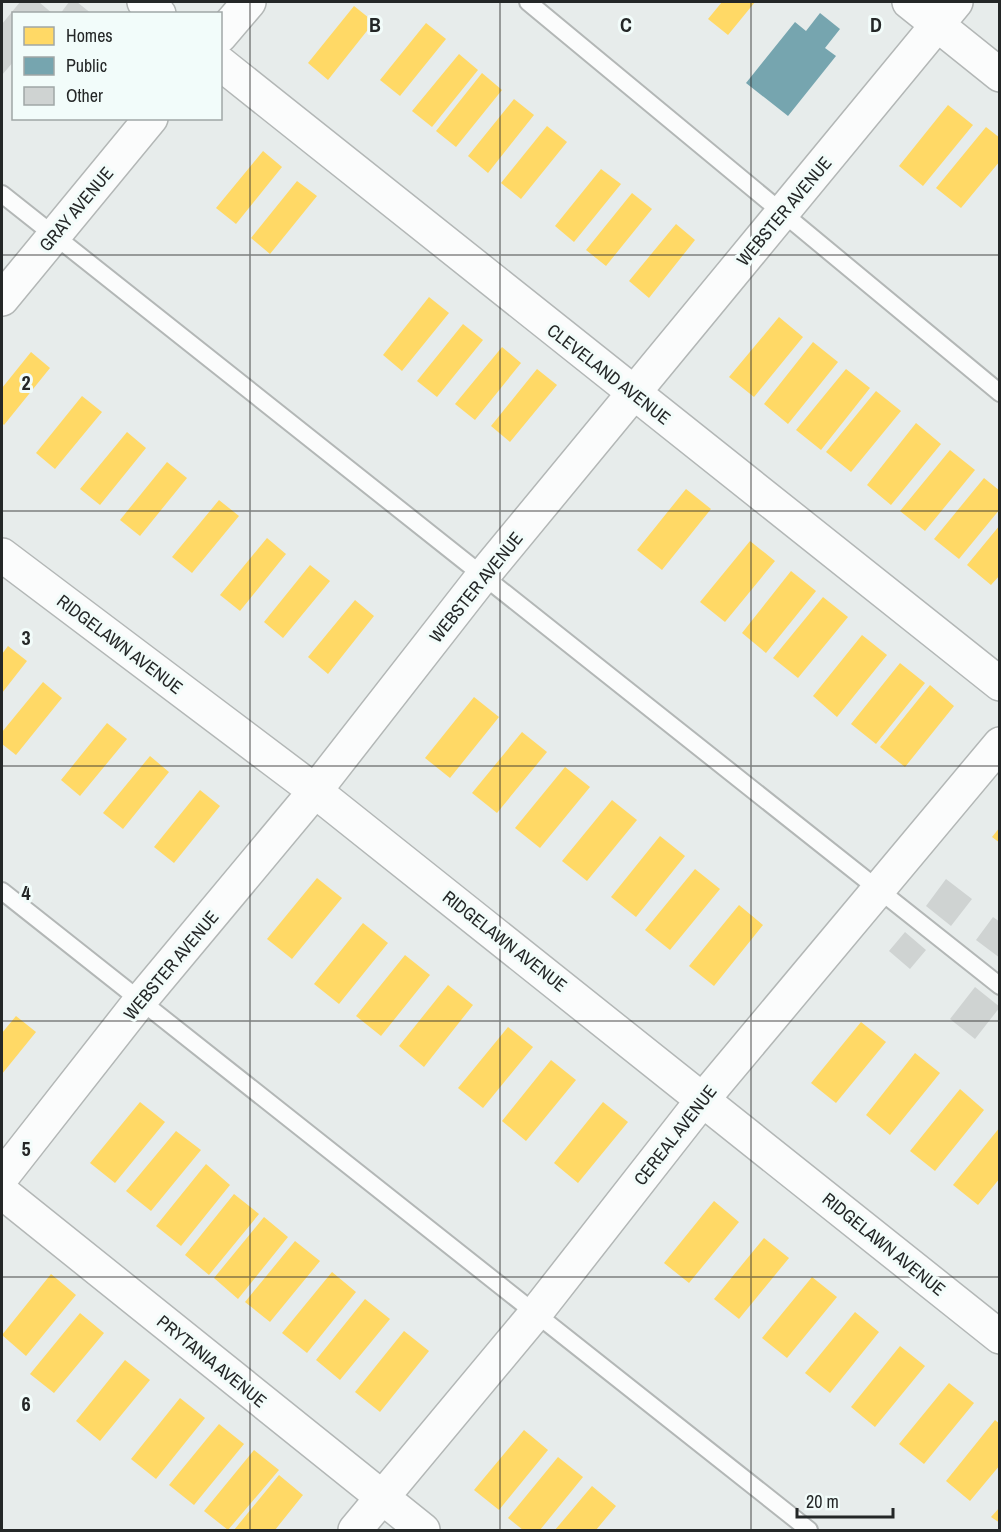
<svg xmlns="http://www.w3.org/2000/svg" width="1001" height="1532" viewBox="0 0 1001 1532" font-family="'Archivo Narrow',sans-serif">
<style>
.homes{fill:#ffd966}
.public{fill:#76a5af}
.building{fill:#cfd3d2}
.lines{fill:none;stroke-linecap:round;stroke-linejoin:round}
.service-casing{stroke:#b3b7b6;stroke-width:20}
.minor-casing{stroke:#b3b7b6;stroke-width:36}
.service{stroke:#fbfcfc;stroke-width:16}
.minor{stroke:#fbfcfc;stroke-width:33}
.grid{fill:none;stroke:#242727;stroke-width:1.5;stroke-opacity:0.55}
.labels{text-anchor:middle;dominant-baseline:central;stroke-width:6;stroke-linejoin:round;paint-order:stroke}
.street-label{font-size:18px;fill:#242727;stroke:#f2fcfa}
.grid-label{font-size:20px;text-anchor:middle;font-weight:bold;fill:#242727;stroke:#f2fcfa;stroke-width:6;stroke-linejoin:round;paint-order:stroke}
</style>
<rect width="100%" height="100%" fill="#e7eceb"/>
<!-- homes -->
<path class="homes" d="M722 2H755L728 35 708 19Z
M354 6 374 22 328 80 308 63Z
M426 23 446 39 400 96 380 80Z
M459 54 478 70 432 127 412 111Z
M482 73 502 90 456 147 436 131Z
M514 99 534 115 488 173 468 156Z
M948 105 973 125 923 186 899 166Z
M547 126 567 142 521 199 501 183Z
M986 127 1000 138V161L961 208 936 188Z
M263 151 282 167 236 224 216 208Z
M601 169 621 184 574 242 555 226Z
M297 181 317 196 270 254 251 238Z
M632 193 652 209 606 266 586 250Z
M676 224 695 240 649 298 629 281Z
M429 297 449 313 402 371 383 355Z
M779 317 803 337 754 397 729 377Z
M463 324 483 340 437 397 417 381Z
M813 342 838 362 788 424 764 404Z
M502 347 521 363 475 420 455 404Z
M31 352 50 368 4 425 2 423V388Z
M537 369 557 385 510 442 491 426Z
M846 369 870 388 821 450 796 430Z
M876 391 901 411 851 472 826 452Z
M82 396 102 412 55 469 36 453Z
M916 423 941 444 891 505 867 485Z
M127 432 146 448 100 505 80 489Z
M950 450 975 470 925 531 900 511Z
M167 462 187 478 140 536 120 520Z
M984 478 1000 491V509L959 559 934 539Z
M686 489 711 509 662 570 637 550Z
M219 500 239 516 192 573 172 557Z
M1000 525V575L991 585 967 565Z
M267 538 286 554 240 611 220 595Z
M750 541 775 561 725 622 700 602Z
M310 565 330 581 283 638 264 622Z
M791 571 816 591 766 653 742 633Z
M823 597 848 617 798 678 773 658Z
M355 600 374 616 328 674 308 657Z
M862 635 887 655 837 717 813 696Z
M8 646 27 661 2 693V654Z
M900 663 925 683 876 744 851 724Z
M43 682 62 698 16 755 2 744V732Z
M930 685 954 706 905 767 880 747Z
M474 697 499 717 450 778 425 758Z
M107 723 127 739 80 796 61 780Z
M522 732 547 752 497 813 472 793Z
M150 756 169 772 123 829 103 813Z
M565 767 590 787 540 848 515 828Z
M200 790 220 806 174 863 154 847Z
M612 800 637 820 587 881 562 861Z
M1000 827V843L992 837Z
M660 836 685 856 636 917 611 897Z
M695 869 720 889 670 950 645 930Z
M317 878 342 898 292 959 267 939Z
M739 905 763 925 714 986 689 966Z
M363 923 388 943 339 1004 314 984Z
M405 955 430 975 381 1036 356 1016Z
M448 985 473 1005 424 1067 399 1046Z
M16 1016 36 1032 2 1074V1033Z
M861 1022 886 1042 836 1103 811 1083Z
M508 1027 533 1047 483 1108 458 1088Z
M915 1053 940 1073 890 1135 866 1115Z
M551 1060 576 1080 526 1141 502 1121Z
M960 1089 984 1110 935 1171 910 1151Z
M140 1102 165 1122 115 1183 90 1163Z
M603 1102 628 1122 578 1183 554 1163Z
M1000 1127V1178L978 1205 953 1185Z
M176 1131 201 1150 151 1211 126 1191Z
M206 1164 230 1185 181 1246 156 1226Z
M234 1194 259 1214 209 1275 185 1255Z
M714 1201 739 1222 689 1283 664 1263Z
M264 1217 288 1237 238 1299 214 1278Z
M764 1238 789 1258 739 1319 714 1299Z
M295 1241 320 1261 270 1322 245 1302Z
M332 1272 356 1292 307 1353 282 1333Z
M51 1274 76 1295 26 1356 2 1335Z
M812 1277 837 1297 787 1358 762 1338Z
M365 1299 390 1319 340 1380 316 1360Z
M855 1312 879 1332 830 1393 805 1373Z
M80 1313 104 1333 54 1393 30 1374Z
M404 1331 429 1351 380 1412 355 1392Z
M900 1346 925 1366 875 1427 851 1407Z
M125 1360 150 1380 100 1441 76 1421Z
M949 1383 974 1403 924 1464 899 1444Z
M180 1398 205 1418 156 1479 131 1459Z
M995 1420 1000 1424V1465L970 1501 946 1481Z
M219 1424 244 1444 194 1505 169 1485Z
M524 1430 548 1450 499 1510 474 1490Z
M254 1450 279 1470 228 1530 204 1511Z
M558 1457 583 1477 540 1530H523L508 1518Z
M279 1475 303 1495 275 1530H234Z
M592 1486 616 1506 596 1530H555Z
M1000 1507V1523L991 1517Z"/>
<!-- public -->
<path class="public" d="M820 13 840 29 825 48 836 56 788 116 746 83 795 22 806 31Z"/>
<!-- building -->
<path class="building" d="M20 2H39L53 14H14V61L2 75V24Z
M69 2H77L92 14H60Z
M946 879 972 899 951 926 926 906Z
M993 917 1000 922V958L976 940Z
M905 932 926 950 910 969 889 951Z
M975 987 1000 1007 975 1039 950 1019Z"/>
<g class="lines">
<defs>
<path id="service" d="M528 2 1000 393
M2 194 1000 986
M2 891 809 1530"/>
<path id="minor" d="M144 2 159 14
M909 2 1000 75
M220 36 249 2
M220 63 1000 684
M2 299 151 118
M2 555 315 791 1000 1337
M2 1177 140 1001 315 791 482 577 956 2
M2 1192 423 1530
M355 1530 535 1314 704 1098 1000 744"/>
</defs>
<!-- service casing -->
<use href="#service" class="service-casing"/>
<!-- minor casing -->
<use href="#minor" class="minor-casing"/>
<!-- service -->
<use href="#service" class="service"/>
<!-- minor -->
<use href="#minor" class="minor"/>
</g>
<!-- grid -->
<path class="grid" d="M250 2V1530M500 2V1530M751 2V1530M2 255H1000M2 511H1000M2 766H1000M2 1021H1000M2 1277H1000"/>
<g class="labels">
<!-- street labels -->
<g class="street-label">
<text transform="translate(76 209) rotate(-50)">GRAY AVENUE</text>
<text transform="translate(784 211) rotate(-50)">WEBSTER AVENUE</text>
<text transform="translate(609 374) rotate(38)">CLEVELAND AVENUE</text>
<text transform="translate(476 587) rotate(-51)">WEBSTER AVENUE</text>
<text transform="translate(120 644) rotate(37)">RIDGELAWN AVENUE</text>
<text transform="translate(505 941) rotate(38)">RIDGELAWN AVENUE</text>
<text transform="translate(171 965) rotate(-50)">WEBSTER AVENUE</text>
<text transform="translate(675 1135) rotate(-52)">CEREAL AVENUE</text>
<text transform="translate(884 1244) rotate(39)">RIDGELAWN AVENUE</text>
<text transform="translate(212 1361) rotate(39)">PRYTANIA AVENUE</text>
</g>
</g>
<g class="grid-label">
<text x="375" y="32">B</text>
<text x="626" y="32">C</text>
<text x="876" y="32">D</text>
<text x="26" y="390">2</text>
<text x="26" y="645">3</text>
<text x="26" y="900">4</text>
<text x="26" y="1156">5</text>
<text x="26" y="1411">6</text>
</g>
<!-- border -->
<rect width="1001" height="1532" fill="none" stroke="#242727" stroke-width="6"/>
<!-- legend -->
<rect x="12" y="12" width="210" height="108" fill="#f2fcfa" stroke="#a0a7a6" stroke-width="1.5"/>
<rect x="24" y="27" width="30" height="18" fill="#ffd966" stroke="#a0a7a6" stroke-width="1.5"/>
<text x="66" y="42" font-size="18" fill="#242727">Homes</text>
<rect x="24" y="57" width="30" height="18" fill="#76a5af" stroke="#a0a7a6" stroke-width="1.5"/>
<text x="66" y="72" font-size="18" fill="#242727">Public</text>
<rect x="24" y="87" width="30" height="18" fill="#cfd3d2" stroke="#a0a7a6" stroke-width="1.5"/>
<text x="66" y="102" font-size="18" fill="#242727">Other</text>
<!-- scale -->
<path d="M797 1508v9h96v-9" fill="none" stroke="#242727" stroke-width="3"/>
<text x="806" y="1508" font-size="18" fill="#242727" stroke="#f2fcfa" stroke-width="4.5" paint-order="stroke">20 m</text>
</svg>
